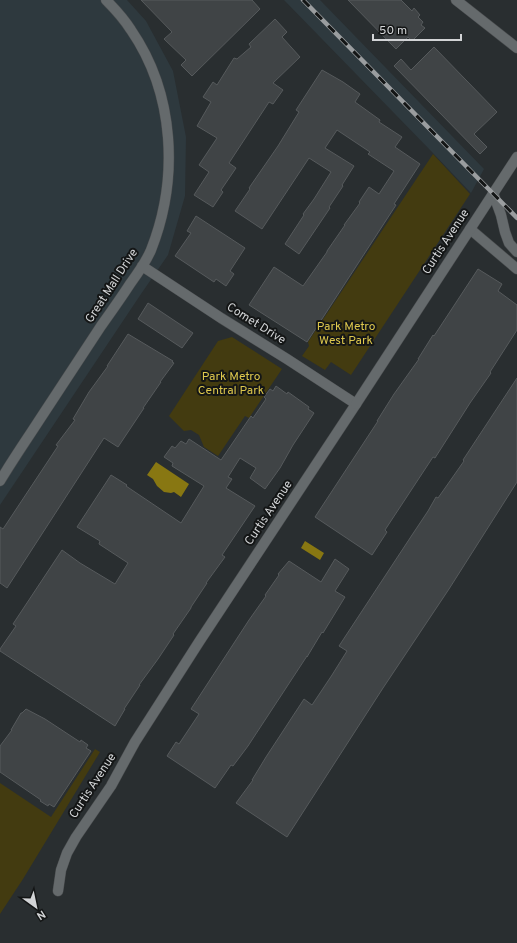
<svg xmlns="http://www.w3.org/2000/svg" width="517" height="943" viewBox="0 0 517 943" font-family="Overpass,sans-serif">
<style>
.built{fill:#2e393e}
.green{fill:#433b10}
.water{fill:#887712}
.building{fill:#404446;stroke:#565a5c}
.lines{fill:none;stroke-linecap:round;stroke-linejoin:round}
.minor-casing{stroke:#484b4d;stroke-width:11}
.tertiary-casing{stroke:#484b4d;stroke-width:11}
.secondary-casing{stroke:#484b4d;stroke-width:11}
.minor{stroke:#656a6c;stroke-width:10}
.tertiary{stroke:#656a6c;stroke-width:10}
.secondary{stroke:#656a6c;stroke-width:10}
.rail-casing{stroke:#9a9d9f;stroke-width:4.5}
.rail{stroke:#141616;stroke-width:3;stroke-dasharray:9;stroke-linecap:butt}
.labels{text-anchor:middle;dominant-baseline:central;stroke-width:4;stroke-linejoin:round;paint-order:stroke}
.street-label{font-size:12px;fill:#d2d4d6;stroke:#141616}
.park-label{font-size:12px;fill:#dec84d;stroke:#141616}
</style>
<rect width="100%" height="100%" fill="#292e30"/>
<!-- built -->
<path class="built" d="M0 0H127L146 21 173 71 186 137 185 196 168 255 141 294 0 505Z
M284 0H320L484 169 471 193 432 152Z"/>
<!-- green -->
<path class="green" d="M433 154 470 194 351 375 331 362 325 370 302 356 309 346 308 342Z
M232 337 282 369 249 418 245 416 218 456 204 447 199 435 191 430 184 431 169 416 218 341Z
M95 749 100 752 23 879 0 914V783L51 817Z"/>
<!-- water -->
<path class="water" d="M156 462 189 484 181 497 174 492 171 493 164 492 157 486 153 479 147 475Z
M305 541 324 553 320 560 301 548Z"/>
<!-- building -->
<path class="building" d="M141 0H252L260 9 192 76 181 65 186 60 164 39 172 32Z
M348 0H401L412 11 414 8 420 15 418 17 423 22 421 25 425 28 412 41 408 37 396 49Z
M275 19 287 32 282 37 300 57 273 83 283 90 273 104 269 102 229 163 236 168 221 190 223 192 213 207 194 195 209 172 199 165 217 138 197 126 211 102 203 97 213 82 217 85 234 58 237 59 251 47 249 44Z
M434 47 497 112 474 134 487 147 480 154 394 66 401 59 411 70Z
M322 70 343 82 360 94 355 102 380 120 379 122 402 137 395 147 420 164 394 204 396 205 307 342 282 326 249 305 274 267 303 286 327 252V251L345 225H344L360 203 359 202 369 187 379 194 394 171 368 154 370 152 337 130 325 148 354 166 342 185 343 186 329 207 330 208 299 254 285 244 304 215 303 214 314 199 331 172 309 158 262 229 235 211 250 189 249 188 278 146 299 112 296 110Z
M196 216 245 248 230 271 234 274 226 286 216 279 214 282 175 256 191 233 187 231Z
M478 269 502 284 498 291 517 305V330L490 372 491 373 470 403 435 458 433 457 385 530 387 532 372 555 315 517 378 421H377L394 394 419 359H418L433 335 434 336Z
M148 303 193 333 182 348 138 319Z
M128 334 173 361 172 362 174 363 160 382H161L143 408H144L118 447 104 438 7 588 0 583V527L3 529 58 446 56 445 75 420 73 419 89 392 108 366H107Z
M517 378V482L449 589 383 688 287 837 236 803 253 780H252L266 757 304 699 312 705 332 675 347 651 339 646 412 535 428 511 436 497 438 498 464 461 463 460Z
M276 386 287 394 288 392 309 407 308 409 314 413 293 445 280 468 265 489 250 478 256 468 240 458 228 477 232 479 226 488 255 506 222 555 225 557 206 583H207L191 607V608L173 634 174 635 158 659 139 685H140L124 709H125L115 726 0 651V649L16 626 13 624 62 550 80 563 115 584 128 563 99 544 100 541 77 527 111 475 127 485 126 486 181 523 204 486 172 466 173 463 164 457 172 446 175 448 181 441 186 444 189 439 221 460 251 416 253 418 266 399 264 397 270 389 273 391Z
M335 559 349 569 335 591 345 597 323 633 322 632 307 657V656L248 746 233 766 231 765 215 788 167 756 176 742 179 744 199 714 191 709 249 620 266 596 265 595 279 575 278 574 289 561 321 582Z
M26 709 45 719 80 742 81 740 88 745 86 748 91 751 54 807 49 804 48 806 40 801 41 800 0 772V746L12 730H11L21 713H22Z"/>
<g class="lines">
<defs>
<path id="minor" d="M493 193 501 215 505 232 509 243 517 252
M470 229 517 269
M0 481C12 461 25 442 38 422 59 390 80 358 101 326 111 312 121 298 130 284 138 273 146 262 151 250 179 179 175 94 131 30 124 19 115 9 106 0
M58 891 61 870 67 853 76 837 111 786 135 742 199 642 356 404 287 359 221 318 142 266"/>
<path id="tertiary" d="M356 404 517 157"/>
<path id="secondary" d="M456 0 517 48"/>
</defs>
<!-- minor casing -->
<use href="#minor" class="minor-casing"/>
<!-- tertiary casing -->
<use href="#tertiary" class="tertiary-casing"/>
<!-- secondary casing -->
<use href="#secondary" class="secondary-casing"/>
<!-- minor -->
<use href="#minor" class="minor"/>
<!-- tertiary -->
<use href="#tertiary" class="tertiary"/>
<!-- secondary -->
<use href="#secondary" class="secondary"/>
<defs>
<path id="rail" d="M303 0 517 218"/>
</defs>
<!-- rail casing -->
<use href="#rail" class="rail-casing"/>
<!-- rail -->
<use href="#rail" class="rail"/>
</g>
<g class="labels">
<!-- street labels -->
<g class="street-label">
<text transform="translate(446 242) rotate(-57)">Curtis Avenue</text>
<text transform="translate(112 286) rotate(-57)">Great Mall Drive</text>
<text transform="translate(256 324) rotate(32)">Comet Drive</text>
<text transform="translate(269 513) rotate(-56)">Curtis Avenue</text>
<text transform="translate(93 786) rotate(-57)">Curtis Avenue</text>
</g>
<!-- park labels -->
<g class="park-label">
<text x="346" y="327">Park Metro<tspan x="346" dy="14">West Park</tspan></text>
<text x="231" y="377">Park Metro<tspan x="231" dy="14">Central Park</tspan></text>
</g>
</g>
<!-- north arrow -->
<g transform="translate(36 907) rotate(147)" stroke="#141616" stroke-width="3" paint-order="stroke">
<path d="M0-3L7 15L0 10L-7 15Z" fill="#d2d4d6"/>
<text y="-6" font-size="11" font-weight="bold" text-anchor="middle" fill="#d2d4d6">N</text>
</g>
<!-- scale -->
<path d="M373 34v6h88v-6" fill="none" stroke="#d2d4d6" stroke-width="2"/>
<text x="379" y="34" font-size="12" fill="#d2d4d6" stroke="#141616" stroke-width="3" paint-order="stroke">50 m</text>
</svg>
